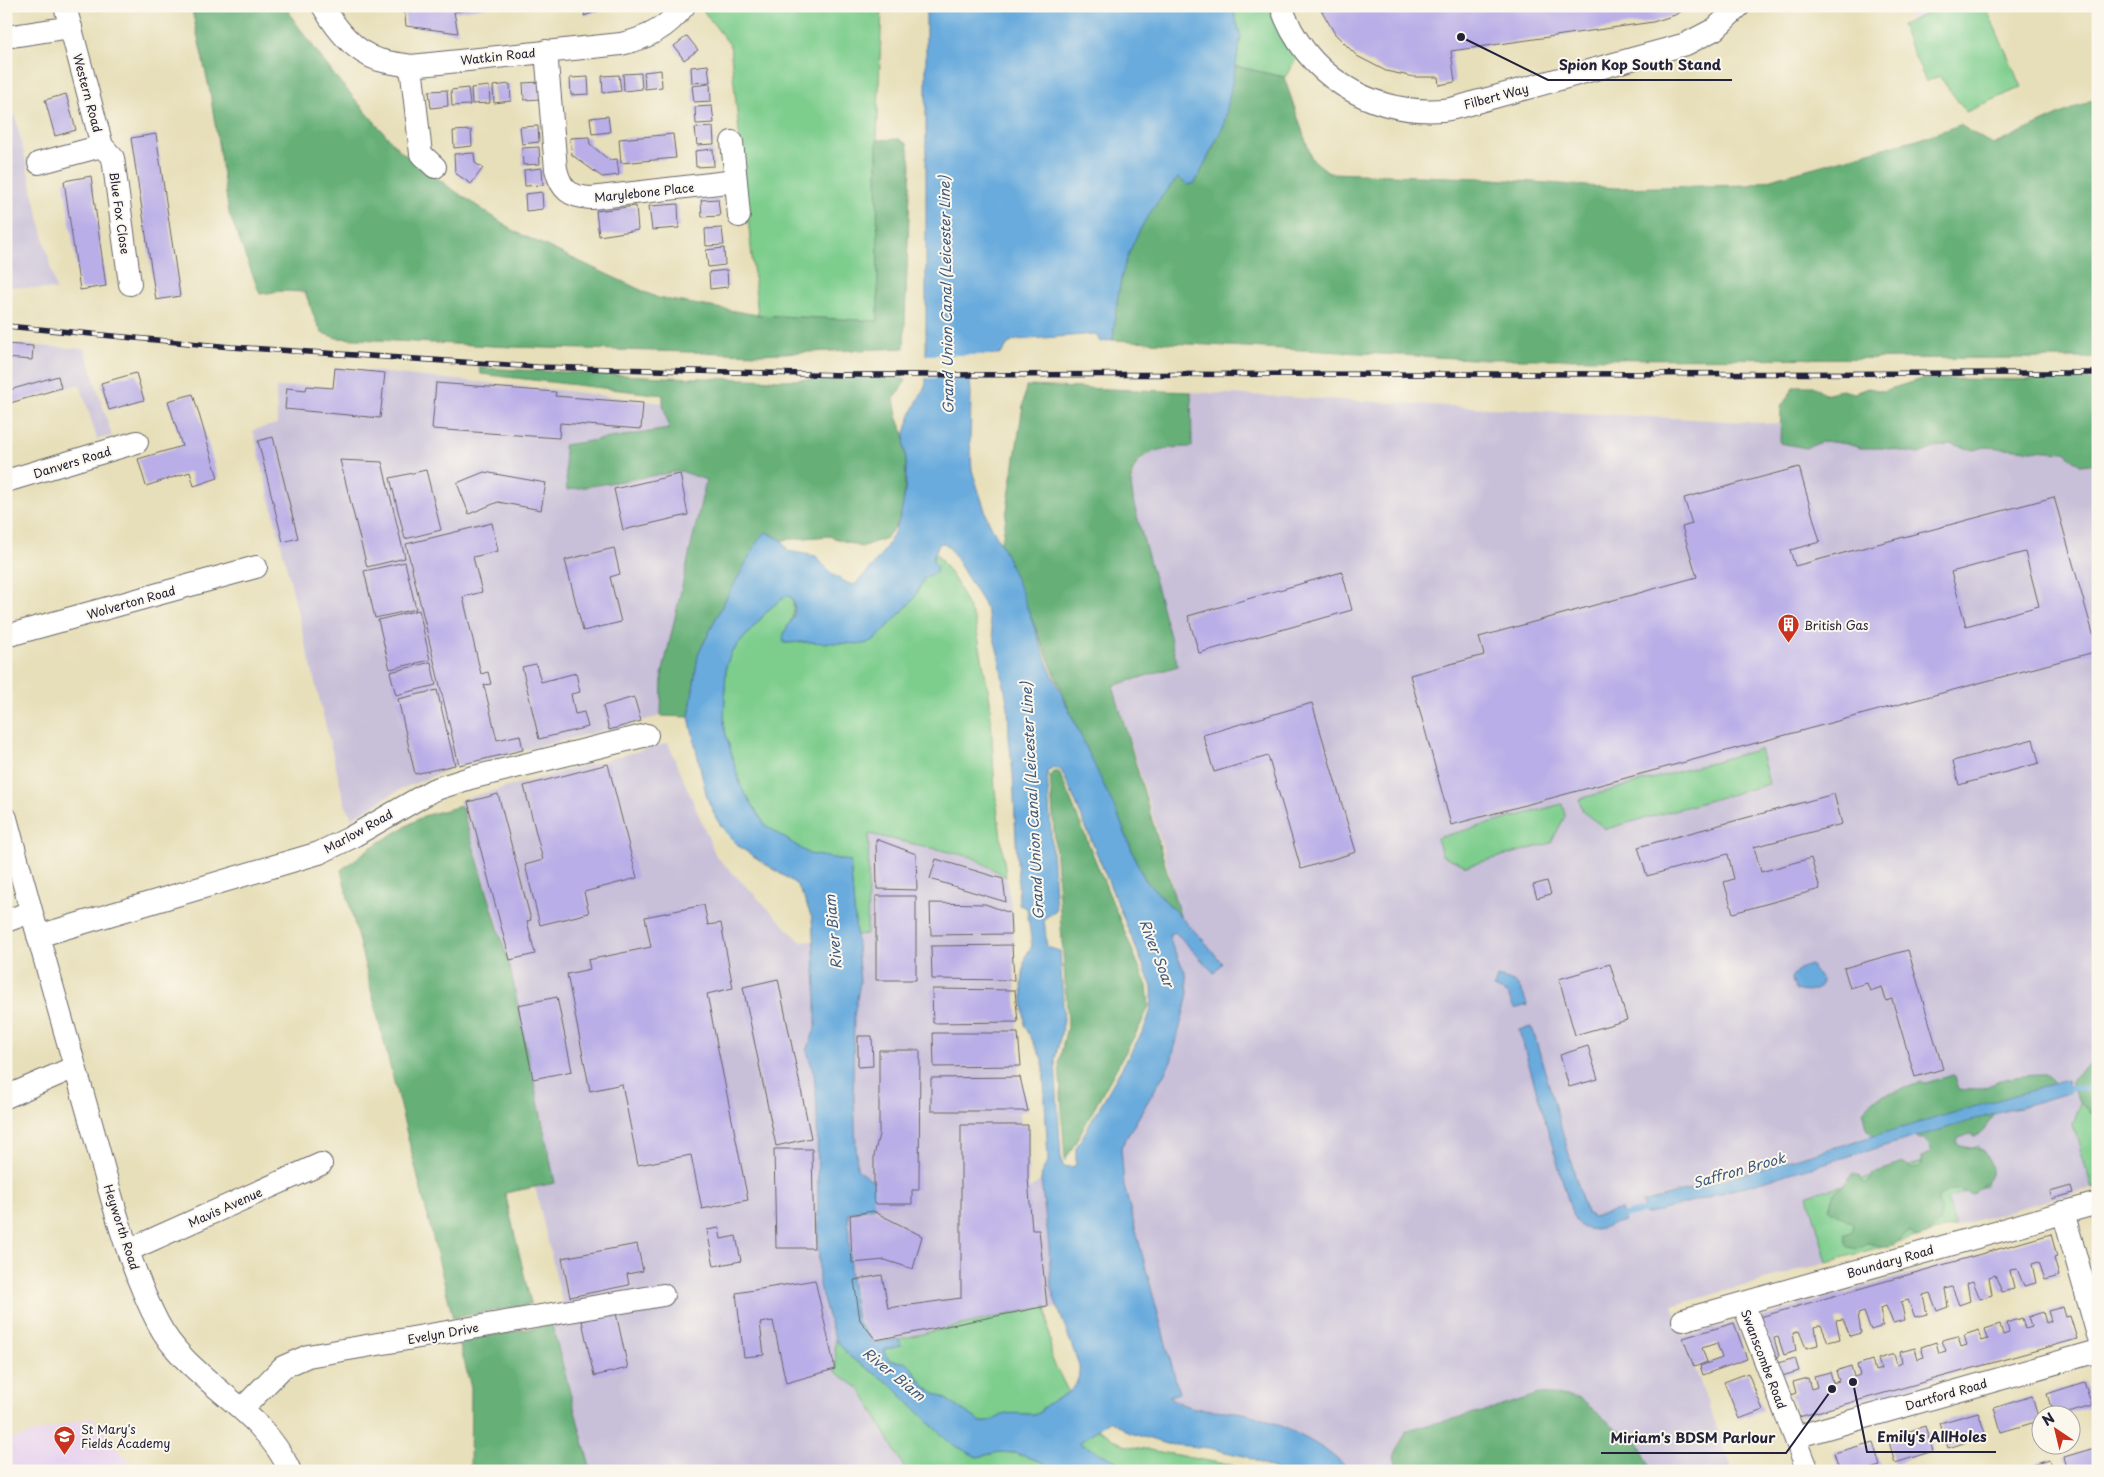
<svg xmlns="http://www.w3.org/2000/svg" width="2104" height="1477" viewBox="0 0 2104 1477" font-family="'Playpen Sans',sans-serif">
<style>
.built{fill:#e7d2ef}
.industrial{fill:#c8bfd8;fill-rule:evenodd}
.green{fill:#7dcd8d;stroke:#507864}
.forest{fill:#66b078;stroke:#44695a}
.water{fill:#69abdd;stroke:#46668c;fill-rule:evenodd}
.pier{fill:#e7dfb9}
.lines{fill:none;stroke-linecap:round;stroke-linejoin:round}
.stream{stroke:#69abdd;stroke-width:5.5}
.building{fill:#b9aee7;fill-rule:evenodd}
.minor-casing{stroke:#676467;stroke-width:24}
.minor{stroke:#fff;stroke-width:22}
.rail-casing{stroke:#22223b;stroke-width:5.5}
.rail{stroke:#fbf7ec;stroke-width:4;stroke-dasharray:11;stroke-linecap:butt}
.labels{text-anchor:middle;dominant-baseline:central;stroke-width:4;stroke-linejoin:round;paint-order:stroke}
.street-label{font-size:12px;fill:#22223b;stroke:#fbf7ec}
.poi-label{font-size:12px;fill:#22223b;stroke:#fbf7ec;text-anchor:start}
.water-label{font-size:14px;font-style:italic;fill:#3e597c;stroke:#fbf7ec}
.leader{fill:none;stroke:#22223b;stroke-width:2}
.callout-dot{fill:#22223b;stroke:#fbf7ec;stroke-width:2}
.callout-label{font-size:14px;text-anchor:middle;font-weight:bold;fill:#22223b;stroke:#fbf7ec;stroke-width:4;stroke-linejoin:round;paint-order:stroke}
</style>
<rect width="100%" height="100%" fill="#fbf7ec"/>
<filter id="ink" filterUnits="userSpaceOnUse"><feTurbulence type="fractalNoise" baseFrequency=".02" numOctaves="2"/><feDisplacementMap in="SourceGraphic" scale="10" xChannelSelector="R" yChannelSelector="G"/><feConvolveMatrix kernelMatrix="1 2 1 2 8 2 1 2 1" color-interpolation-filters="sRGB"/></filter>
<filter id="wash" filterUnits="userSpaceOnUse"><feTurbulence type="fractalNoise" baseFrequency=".0096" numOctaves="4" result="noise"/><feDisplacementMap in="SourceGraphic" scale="20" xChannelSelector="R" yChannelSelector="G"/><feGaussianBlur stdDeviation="1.12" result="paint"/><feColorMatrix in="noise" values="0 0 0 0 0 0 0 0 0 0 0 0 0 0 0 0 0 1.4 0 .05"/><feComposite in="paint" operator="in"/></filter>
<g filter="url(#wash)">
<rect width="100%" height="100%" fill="#e7dfb9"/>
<!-- built -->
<path class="built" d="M1905 6H1944L1911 21Z
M92 1417 136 1471H6V1441Z"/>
<!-- industrial -->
<path class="industrial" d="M15 115 56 290 6 286V116Z
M6 344 85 349 112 436 97 439 80 384 6 406Z
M335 368 558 390 663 403 669 429 564 445 567 490 681 471 706 480 662 675 661 716 452 768 399 790 352 818 345 804 253 430 277 424 276 388 302 385 333 388Z
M1191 392 2098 441V1186L1672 1306 1733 1471H1352L1344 1465 1197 1408 1175 1401 1169 1395 1179 1393 1124 1186 1121 1147 1171 1062 1184 1011 1188 993 1186 974 1172 946 1169 935 1175 932 1213 972 1222 963 1205 942 1180 916 1163 849 1113 685 1178 666 1134 505 1131 484 1135 467 1141 460 1156 450 1167 447H1192ZM1532 1027 1586 1214 1593 1217 1621 1209 1581 1227 1573 1217 1520 1030ZM2067 1080 2070 1092 1645 1215 1642 1202Z
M668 743 716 856 801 942 867 934 869 833 972 857 1006 877 1013 915 1023 1195 1041 1180 1049 1246 1051 1289 1058 1308 874 1343 857 1321 850 1272 819 1286 835 1339 836 1372 861 1390 906 1471H591L552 1325 562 1301 535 1187 555 1183 510 968 459 800Z"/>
<!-- green -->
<path class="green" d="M702 6H882L877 140 878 321 758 315 730 45 701 8Z
M1232 6H1265L1266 9 1271 7 1297 57 1286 76 1284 77 1234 66 1241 37Z
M1944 6H1985L2022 87 1966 112 1939 76 1926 82 1901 25Z
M935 552 955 580 975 621 990 700 995 791 1006 877 972 857 869 834 867 934 856 935 850 861 809 854 765 825 741 787 726 735 724 724 726 666 731 653 770 608 788 595 792 598C798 622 784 621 785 643L876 639 913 600 925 577 930 575Z
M1760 749 1769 784 1606 829 1583 812 1579 799Z
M1562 804 1565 816 1551 843 1466 866 1442 855 1437 838Z
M2098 1072V1186L2092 1188 2073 1125 2088 1075Z
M1979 1146 1988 1175 1986 1186 1947 1198 1955 1226 1827 1262 1808 1195Z
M1046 1306 1052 1359 1069 1393 1042 1408 1040 1413C1029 1416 1018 1412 1007 1414 996 1416 993 1424 981 1422L941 1396 926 1388 908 1363 890 1360 883 1353 885 1348H893L900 1345 899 1339Z
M835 1339 850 1357 889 1383 950 1443 977 1457 999 1452 1015 1453 1042 1462 1056 1471H906L861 1390 836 1372Z
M1098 1429 1123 1445 1230 1465 1249 1471H1144L1118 1462 1079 1443Z"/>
<!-- forest -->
<path class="forest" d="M191 6H286L293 19 334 75 399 150 449 187 516 232 658 298 758 315 878 321 877 140 899 139 907 144 911 163 904 348 759 354 513 347 337 338 322 333 315 319 305 292 281 291 260 294 229 213 210 92Z
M1234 66 1284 77 1312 159 1330 173 1479 178 1615 188 1749 185 1924 137 1960 125 1993 145 2098 97V358L1474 359 1113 340C1115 318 1117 296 1122 274 1131 239 1153 204 1178 177L1188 185 1195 183 1224 125Z
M479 368 664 377 782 380 896 377 906 380 894 399 897 416 905 437 906 469 903 508 898 523 886 538 861 547 829 536 782 540 766 532 722 606 698 655 689 717 661 716 662 675 706 480 681 471 567 490 564 445 669 429 663 403V395L481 374Z
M1922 379 2098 380V463L2080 465 2065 452 1985 447 1974 450 1951 444 1937 447 1919 454 1883 448H1861L1847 444 1824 441 1806 448 1780 443 1781 407 1795 386H1813L1824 394 1842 390 1854 393 1868 388 1883 391Z
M1026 386 1191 392 1192 447C1168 447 1133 449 1131 481 1131 489 1133 497 1134 505L1178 666 1113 686 1180 916 1146 881 1139 868 1119 818 1087 752 1000 543 1003 536Z
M1054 772H1059L1147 986 1149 1006 1140 1026 1065 1161 1059 1062 1068 1022 1050 775Z
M461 806 510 968 555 1183 505 1193 531 1304 453 1318 341 870 370 848 423 816Z
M2098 1061V1118L2079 1102 2071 1081 2076 1074Z
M1952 1075 1955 1076 1959 1089C1980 1092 1984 1087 2002 1080 2015 1076 2032 1075 2045 1075L2053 1082V1089C2042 1095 2030 1104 2018 1108 2012 1110 2005 1108 1999 1112 1989 1117 1989 1129 1975 1136L1970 1134 1959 1138 1957 1141 1960 1146 1983 1150C1985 1156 1989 1160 1991 1165 1996 1177 1980 1188 1972 1195 1957 1187 1950 1189 1937 1199 1937 1204 1938 1205 1940 1210 1944 1225 1929 1234 1917 1237L1909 1232C1901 1236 1902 1237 1896 1243 1888 1250 1876 1244 1867 1243L1855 1249 1847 1246 1844 1235 1853 1231V1224L1829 1209 1834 1192 1843 1186 1853 1173 1859 1176 1863 1184 1871 1180 1873 1173 1904 1163 1911 1168 1919 1167 1922 1164V1157L1931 1152 1930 1146 1925 1139H1919L1914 1135 1876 1137C1864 1133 1867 1121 1863 1111 1874 1092 1902 1092 1920 1082L1926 1083Z
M552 1325 591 1471H470L471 1388 459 1341Z
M1539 1394 1579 1398 1617 1429 1638 1442 1652 1471H1398L1394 1456 1407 1430 1486 1411Z"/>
<!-- water -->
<path class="water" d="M926 6H1232L1241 37 1224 125 1195 183 1188 185 1178 178C1153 204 1131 239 1122 275 1117 296 1115 318 1113 340L1100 342 1096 334 1016 340 1008 344 1001 354 968 357 971 392 970 442 972 470 988 520 1004 550 1022 593 1048 665 1119 818 1139 868 1146 881 1205 942 1222 963 1214 973 1175 932 1169 935 1172 946 1186 974 1188 993 1184 1011 1171 1062 1121 1147 1124 1186 1179 1393 1169 1396C1190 1415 1225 1407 1251 1415 1276 1423 1302 1435 1324 1449 1334 1456 1342 1464 1352 1471H1277L1247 1457 1209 1448 1166 1444 1130 1433 1110 1420 1079 1443 1118 1462 1144 1471H1056L1042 1462 1015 1453 999 1452 977 1457 950 1443 889 1383 850 1357 835 1339 819 1286 817 1106 814 1074 807 1051 816 1026V988L812 918 803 896 796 884 741 848 727 834 717 820 707 798 689 717 698 655 722 606 759 539 766 532 782 540 788 551 816 556C826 569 837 581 854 585 891 550 906 520 906 469 907 458 903 445 905 434 909 416 918 400 926 384ZM944 543 949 547 986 608 998 653 1008 707 1009 738 1013 774 1019 905 1027 908 1032 946 1025 957 1022 984 1025 1026 1043 1061 1048 1161 1042 1172 1041 1180 1049 1246 1051 1289 1079 1365C1082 1400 1049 1394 1040 1413 1029 1416 1018 1412 1007 1414 996 1416 993 1424 981 1422L941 1396 926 1388 908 1363 889 1360 884 1353 885 1349 893 1348 901 1345 899 1339 874 1343 857 1321 850 1272 848 1213 875 1207V1182L857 1169 853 1078 854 1016 860 982 850 861 809 854 765 825 741 787 726 735 724 724 726 666 731 653 770 608 788 595 792 598C793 601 795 606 795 610 794 623 780 630 784 643L803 642 865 644 876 639 913 600 925 577 936 573 937 567 932 560 939 544ZM1053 767 1061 770 1070 789 1152 987C1153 1003 1150 1014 1144 1029L1076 1148V1165L1071 1167 1063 1166 1061 1159 1055 1060 1064 1021 1060 951 1047 947 1044 919 1056 910 1047 772Z
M1811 965 1822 982C1818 993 1805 993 1796 990L1791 978C1795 971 1803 966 1811 965Z
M1497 977C1518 982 1520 984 1527 1005L1514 1009 1508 994 1494 988Z
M1532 1027 1586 1213 1593 1217 1621 1209 1624 1221C1604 1226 1585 1239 1573 1217L1519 1030Z
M2067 1080 2071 1092 1645 1215 1642 1203Z"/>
<!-- pier -->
<path class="pier" d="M922 355H1004L1002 357 971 359 973 378H923Z"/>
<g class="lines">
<!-- stream -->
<path class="stream" d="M2064 1091 2074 1088 2098 1089
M1616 1218 1651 1209"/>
</g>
<g id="blocks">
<!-- building -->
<path class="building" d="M404 6H486V7L454 12 458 33 406 26Z
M586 6H610L584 16Z
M1319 6H1690L1675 15 1653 22 1451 51 1455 82 1439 85 1438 77H1414L1386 71 1357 56 1335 34Z
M687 36 698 50 684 60 674 46Z
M708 65 710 82 692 83 691 67Z
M661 70 662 87 645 89 644 72Z
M641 73 642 89 624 91 623 74Z
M619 75 621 91 603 93 602 76Z
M588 77 589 94 571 95 570 78Z
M540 82 541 99 524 100 523 83Z
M510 84 511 101 494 103 493 86Z
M710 84 711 101 694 102 692 86Z
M489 86 490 103 472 104 471 88Z
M468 88 470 105 452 106 451 90Z
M447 90 448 106 431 108 429 91Z
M66 94 76 130 55 136 45 100Z
M712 106 714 123 696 124 695 107Z
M608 116 610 132 592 134 590 118Z
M538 126 539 142 522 144 520 127Z
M713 127 714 144 697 145 695 128Z
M471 130 472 146 454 148 453 131Z
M156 134 180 296 156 300 131 138Z
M673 134 676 158 621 163 619 139Z
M589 137 590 144 609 160 617 159 619 175 602 177 572 155 570 138Z
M539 147 540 164 523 165 522 148Z
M713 149 714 166 696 167 695 151Z
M474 153 475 163 483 168 471 184 455 173 454 154Z
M542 168 543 185 525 186 524 170Z
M91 176 106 286 80 290 64 181Z
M542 192 543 209 526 211 525 194Z
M718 199 720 216 702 217 701 200Z
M678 204 679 228 652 230 649 206Z
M636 206 638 230 599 236 596 211Z
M722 228 724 245 706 246 705 229Z
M724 248 725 265 708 267 706 250Z
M727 270 728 287 710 289 709 272Z
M6 344 33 346 32 360 6 358Z
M335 368 385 373 380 418 285 409 287 388 306 390 307 386 333 388Z
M136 373 144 400 109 410 101 383Z
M58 376 61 388 7 404 6 391Z
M436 383 556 392 555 396 643 403 641 429 560 423 559 438 432 429Z
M193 394 218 478 194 486 190 472 146 486 138 459 182 446 168 401Z
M273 437 298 538 283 542 258 441Z
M340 460 382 462 405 558 367 567Z
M1799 467 1820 542 1790 550 1795 566 2054 497 2098 651 1451 825 1410 675 1484 655 1479 637 1697 577 1682 527 1692 524 1684 498ZM2025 552 2039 606 1966 626 1951 572Z
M426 470 441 530 405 539 390 478Z
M484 472 546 483 541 510 498 502 469 514 457 483Z
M680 474 688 515 623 530 614 489Z
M492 523 498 551 473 557 482 592 463 597 481 674 488 672 491 684 484 685 497 740 520 735 523 750 459 765 406 544Z
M614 548 620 574 610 577 621 622 583 631 565 560Z
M405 562 416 609 375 618 364 571Z
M1342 572 1352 610 1199 653 1188 616Z
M419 610 430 660 390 669 378 620Z
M431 662 436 685 396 695 390 672Z
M536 664 541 682 576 673 580 692 571 694 575 714 584 712 588 727 539 739 522 667Z
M437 690 455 765 415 774 398 699Z
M634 697 641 721 609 730 603 706Z
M1312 703 1356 852 1301 869 1268 756 1214 772 1203 735Z
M2033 739 2039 763 1959 785 1953 761Z
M608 764 637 878 584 892 589 913 540 925 525 865 543 860 524 786Z
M498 794 531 920 527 921 535 954 510 960 468 802Z
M1834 794 1842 824 1754 847 1761 872 1811 858 1820 889 1733 913 1724 882 1734 879 1728 854 1647 876 1638 847Z
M876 839 916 854 917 890 877 889Z
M936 859 1003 879 1006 902 930 879Z
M1547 881 1551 894 1537 898 1533 885Z
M876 896H916V980H876Z
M930 903 985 904 1010 913 1011 934 931 935Z
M704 905 708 925 721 923 733 988 707 994 748 1200 702 1209 691 1155 638 1165 622 1084 590 1091 567 974 590 969 588 960 651 947 645 917Z
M1012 945 1014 980 932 979 931 946Z
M1908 950 1943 1069 1915 1077 1892 999 1886 1001 1882 987 1870 991 1867 983 1850 988 1844 968Z
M1610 964 1627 1020 1575 1035 1559 979Z
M778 979 811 1138 776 1146 743 987Z
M932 989 1015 990 1018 1022 933 1023Z
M557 997 572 1071 533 1079 518 1005Z
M933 1033H1018L1021 1066 934 1067Z
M858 1036H872L873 1066 858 1067Z
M1588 1046 1598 1079 1569 1087 1560 1055Z
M879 1050H920L919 1190H912V1204H874V1156L879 1134Z
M1020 1077 1028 1111H931V1078Z
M961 1125H1028V1178L1032 1230H1039L1047 1306 876 1340 860 1320 854 1280 882 1275 888 1308 961 1298Z
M774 1149H812L814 1248H776Z
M2071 1186 2073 1193 2052 1199 2050 1192Z
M873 1211 922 1236 913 1269 885 1260 852 1263 850 1215Z
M719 1228 721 1239 736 1236 741 1261 714 1266 707 1230Z
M2051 1234 2057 1257 2054 1258 2059 1276 2045 1280 2039 1262 2032 1264 2036 1283 2024 1286 2017 1269 2010 1270 2014 1289 2002 1292 1995 1275 1989 1277 1992 1295 1980 1299 1973 1281 1967 1283 1970 1301 1959 1305 1952 1287 1945 1289 1948 1307 1937 1311 1930 1293 1923 1295 1927 1314 1915 1317 1908 1300 1901 1302 1905 1320 1893 1323 1886 1306 1880 1308 1883 1326 1871 1330 1864 1312 1858 1314 1861 1333 1850 1336 1843 1319 1836 1320 1840 1339 1828 1342 1821 1325 1815 1327 1818 1345 1806 1348 1799 1331 1793 1333 1796 1351 1784 1355 1778 1337 1774 1338 1779 1356 1776 1357 1760 1317Z
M637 1244 643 1271 627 1274 629 1285 570 1297 562 1258Z
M815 1280 835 1369 786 1383 773 1321 760 1323 764 1355 744 1357 736 1293Z
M2063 1307 2066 1317 2070 1316 2077 1339 1799 1417 1790 1395 1796 1393 1793 1382 1808 1378 1811 1389 1817 1387 1814 1376 1830 1372 1833 1383 1839 1381 1836 1371 1851 1366 1854 1377 1860 1375 1857 1365 1872 1360 1875 1371 1881 1369 1878 1359 1894 1354 1897 1365 1902 1363 1900 1352 1915 1348 1918 1359 1924 1357 1921 1347 1936 1342 1939 1353 1946 1351 1942 1340 1958 1336 1961 1347 1967 1345 1964 1335 1979 1330 1982 1341 1988 1339 1985 1329 2000 1324 2003 1335 2009 1333 2007 1323 2022 1318 2025 1329 2031 1327 2028 1317 2043 1312 2046 1323 2051 1321 2048 1311Z
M616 1313 628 1368 594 1376 582 1321Z
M1734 1323 1747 1359 1703 1375 1700 1366 1722 1358 1717 1343 1702 1348 1707 1362 1694 1367 1683 1338Z
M1795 1358 1799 1371 1782 1376 1778 1363Z
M1748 1373 1763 1410 1739 1419 1724 1382Z
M2084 1382 2092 1406 2065 1414H2053L2047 1394Z
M2032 1396 2039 1421 2001 1432 1994 1408Z
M1978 1412 1986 1436 1948 1448 1940 1423Z
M1925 1426 1933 1451 1895 1463 1888 1438Z
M1873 1442 1880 1466 1864 1471H1840L1834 1453Z
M2098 1447V1471H2068L2064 1457Z
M2049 1460 2052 1471H2016V1470Z"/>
</g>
</g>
<g filter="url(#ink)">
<use href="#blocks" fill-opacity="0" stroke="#676467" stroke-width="1"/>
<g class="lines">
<defs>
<path id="minor" d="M323 6C336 29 353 51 379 60 389 63 401 64 411 66L621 44C648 38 667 28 684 6
M1281 6C1305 75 1370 115 1443 110 1455 109 1468 104 1480 101L1686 44 1715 29 1739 6
M6 37 71 27
M546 51 556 169C561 190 570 197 591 198L736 181 732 142
M411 66 421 154 435 167
M102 146 113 158 130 284
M39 163 102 146 65 6
M736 181 739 216
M6 481 137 442
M6 636 256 567
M6 818C33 920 62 1021 91 1123 110 1190 126 1261 158 1323 188 1381 261 1406 290 1471
M6 921 31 912
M38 936 319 853 350 838 433 790 470 778 647 735
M6 1097 75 1067
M2063 1212 2098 1335
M129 1250 321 1164
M1743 1303 1808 1471
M1683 1320 2098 1203
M243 1408 283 1367 308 1356 663 1295
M1795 1437 2098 1351"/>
</defs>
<!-- minor casing -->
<use href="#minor" class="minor-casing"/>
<!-- minor -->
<use href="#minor" class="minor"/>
<defs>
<path id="rail" d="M6 326 231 347 537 367 845 375 2098 373"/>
</defs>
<!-- rail casing -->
<use href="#rail" class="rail-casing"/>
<!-- rail -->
<use href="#rail" class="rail"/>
</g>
</g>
<!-- icons -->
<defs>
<symbol id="building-pin" viewBox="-11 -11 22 30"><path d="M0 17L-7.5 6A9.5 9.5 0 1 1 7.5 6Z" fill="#c8321e" stroke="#fbf7ec"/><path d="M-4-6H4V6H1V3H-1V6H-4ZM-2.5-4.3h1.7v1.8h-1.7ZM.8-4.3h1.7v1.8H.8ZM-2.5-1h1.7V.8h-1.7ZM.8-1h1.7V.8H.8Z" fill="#fff"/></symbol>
<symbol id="school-pin" viewBox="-11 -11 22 30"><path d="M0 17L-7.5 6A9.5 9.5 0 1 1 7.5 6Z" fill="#c8321e" stroke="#fbf7ec"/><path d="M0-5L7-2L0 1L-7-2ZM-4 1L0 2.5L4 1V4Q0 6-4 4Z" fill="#fff"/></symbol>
</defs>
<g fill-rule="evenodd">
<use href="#building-pin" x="1776" y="612" width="25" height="34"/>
<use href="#school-pin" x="52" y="1424" width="25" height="34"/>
</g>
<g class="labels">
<!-- street labels -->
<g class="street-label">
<text transform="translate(498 56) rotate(-6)">Watkin Road</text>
<text transform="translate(88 93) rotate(75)">Western Road</text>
<text transform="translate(1496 96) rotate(-15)">Filbert Way</text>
<text transform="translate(644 192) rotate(-6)">Marylebone Place</text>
<text transform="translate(120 213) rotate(82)">Blue Fox Close</text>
<text transform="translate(72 462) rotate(-17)">Danvers Road</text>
<text transform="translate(131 602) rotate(-16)">Wolverton Road</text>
<text transform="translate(358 831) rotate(-29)">Marlow Road</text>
<text transform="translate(225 1207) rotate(-24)">Mavis Avenue</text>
<text transform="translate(122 1227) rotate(72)">Heyworth Road</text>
<text transform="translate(1890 1261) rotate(-16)">Boundary Road</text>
<text transform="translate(443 1333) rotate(-10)">Evelyn Drive</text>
<text transform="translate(1764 1359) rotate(69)">Swanscombe Road</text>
<text transform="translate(1946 1394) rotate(-16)">Dartford Road</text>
</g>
<!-- poi labels -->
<g class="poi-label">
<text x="1804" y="625">British Gas</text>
<text x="81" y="1429">St Mary's<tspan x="81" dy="14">Fields Academy</tspan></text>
</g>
<!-- water labels -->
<g class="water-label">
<text transform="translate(946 295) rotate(-91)">Grand Union Canal (Leicester Line)</text>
<text transform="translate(1032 801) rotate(-93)">Grand Union Canal (Leicester Line)</text>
<text transform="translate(833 932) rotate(-95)">River Biam</text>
<text transform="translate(1157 953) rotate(69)">River Soar</text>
<text transform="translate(1739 1170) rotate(-16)">Saffron Brook</text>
<text transform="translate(894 1374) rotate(39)">River Biam</text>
</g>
</g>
<!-- callouts -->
<path class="leader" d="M1461 37L1548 80H1732M1853 1382L1867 1452H1996M1832 1389L1786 1453H1601"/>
<g class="callout-dot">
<circle cx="1461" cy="37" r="5"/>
<circle cx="1853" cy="1382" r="5"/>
<circle cx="1832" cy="1389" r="5"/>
</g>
<g class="callout-label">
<text x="1640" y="70">Spion Kop South Stand</text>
<text x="1932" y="1442">Emily's AllHoles</text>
<text x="1693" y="1443">Miriam's BDSM Parlour</text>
</g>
<!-- margin -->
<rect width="2104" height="1477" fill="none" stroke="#fbf7ec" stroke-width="25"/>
<!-- north arrow -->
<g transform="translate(2056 1430) rotate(325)"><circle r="24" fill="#fbf7ec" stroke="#a4a2a5"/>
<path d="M0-4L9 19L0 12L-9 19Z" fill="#c8321e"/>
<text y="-8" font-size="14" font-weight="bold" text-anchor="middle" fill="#22223b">N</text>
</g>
</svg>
